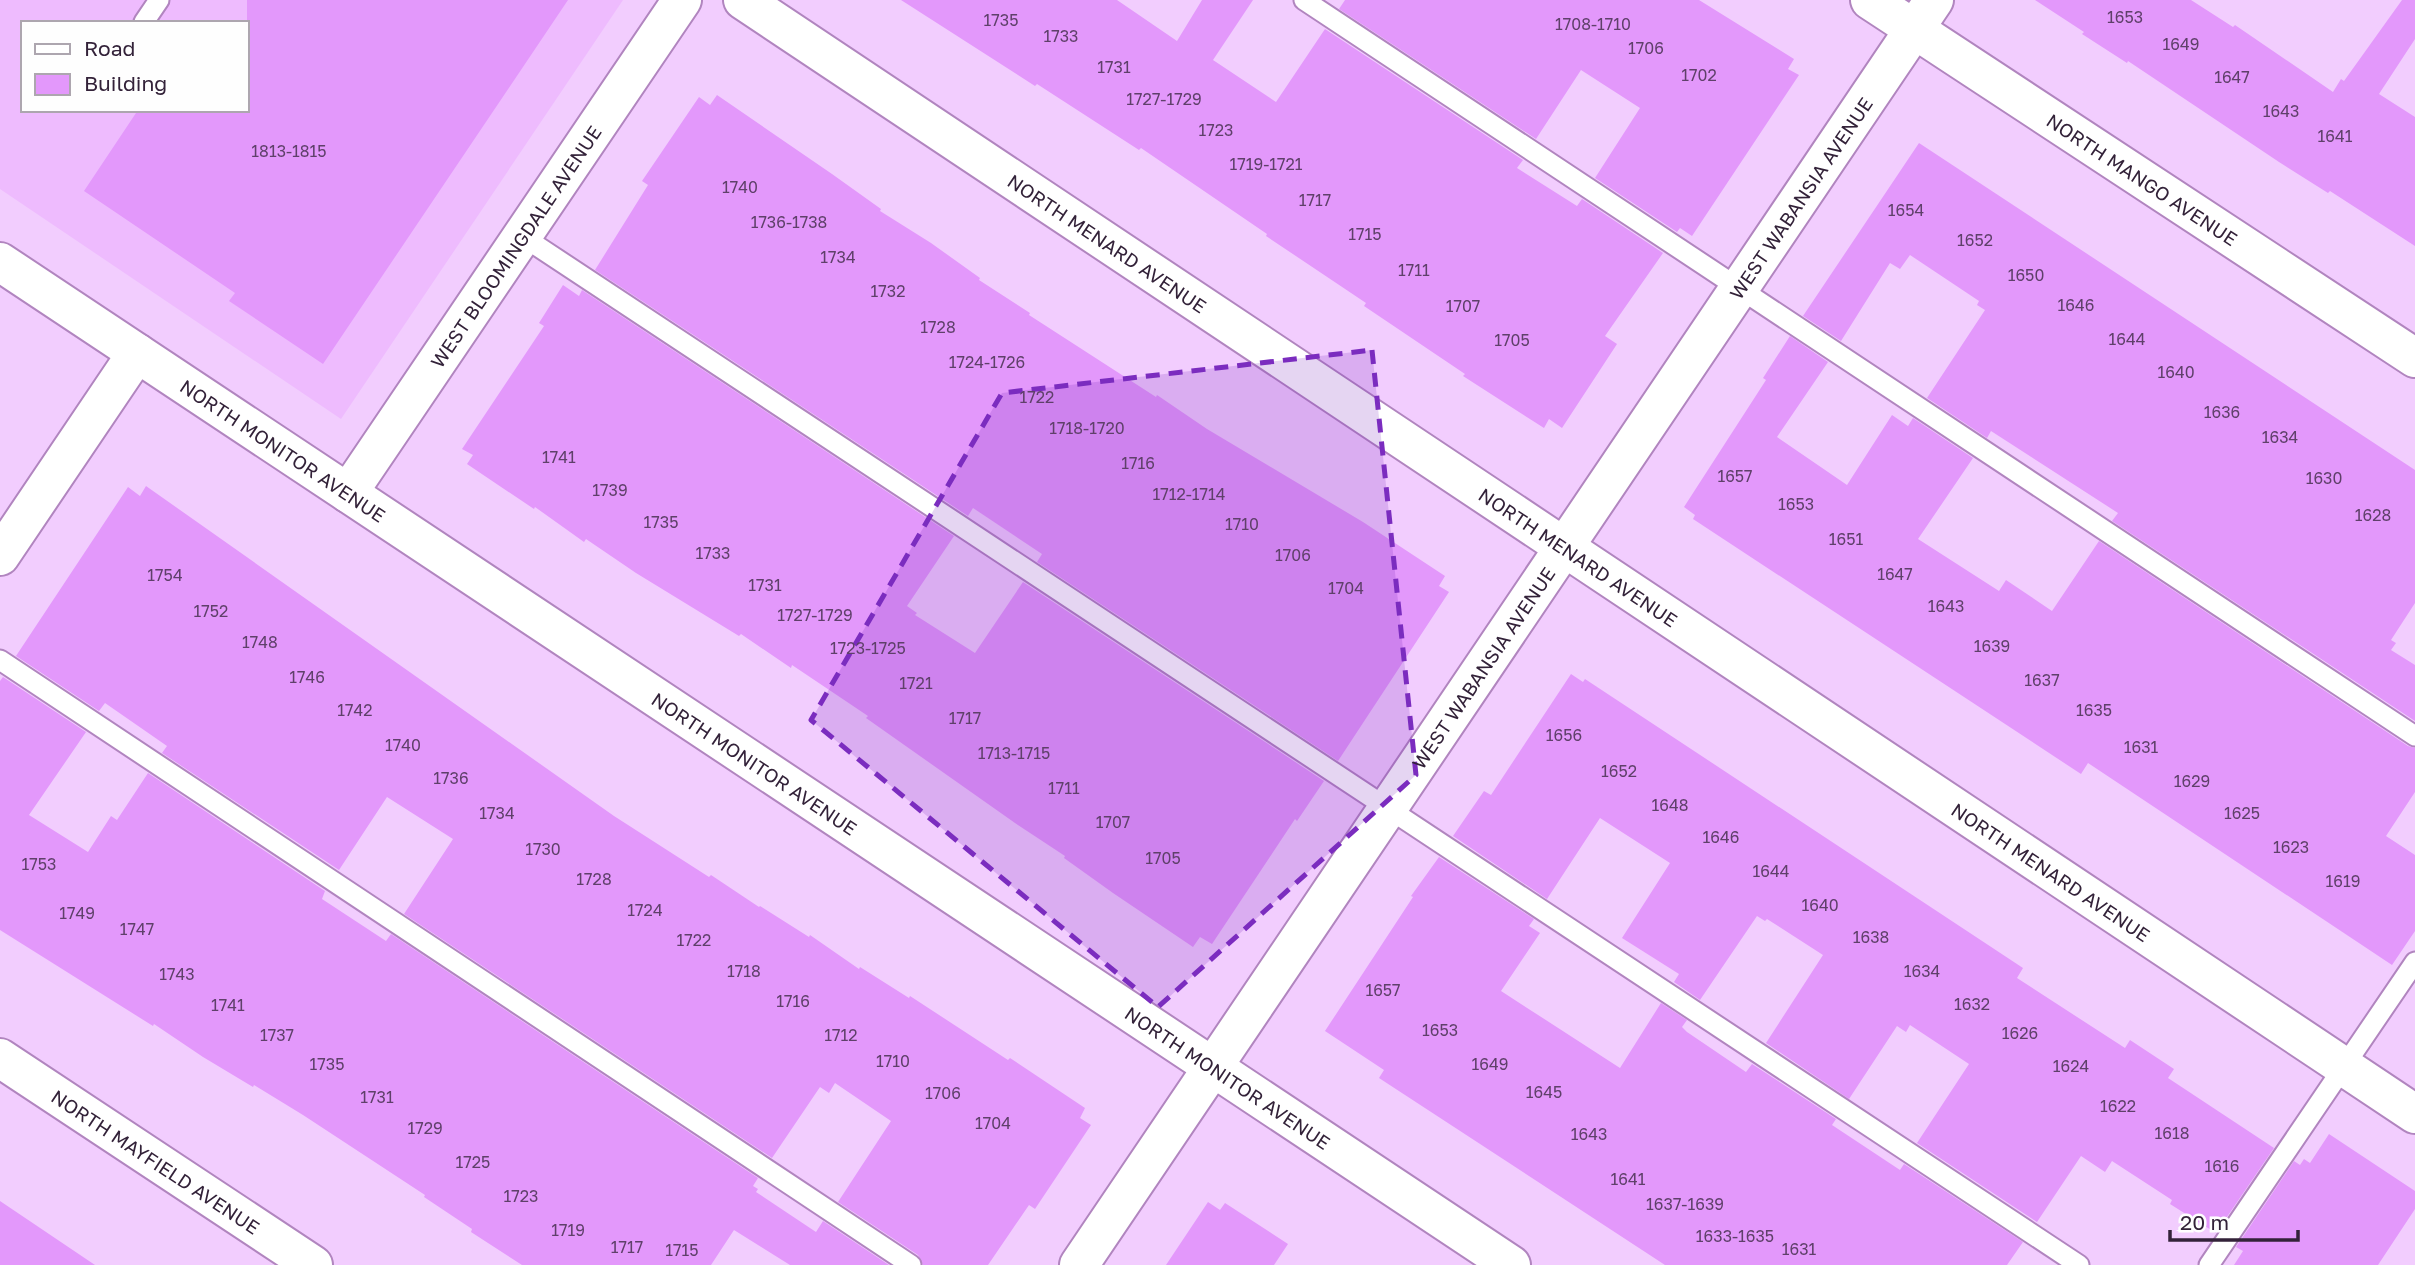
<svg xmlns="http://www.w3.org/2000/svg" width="2415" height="1265" viewBox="0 0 2415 1265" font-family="'Golos Text',sans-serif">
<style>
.built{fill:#eebbfe;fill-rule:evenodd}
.building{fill:#e398fb}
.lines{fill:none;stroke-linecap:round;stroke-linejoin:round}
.lane-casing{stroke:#b185bf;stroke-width:23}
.street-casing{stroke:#b185bf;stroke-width:42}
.lane{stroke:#fff;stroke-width:19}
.street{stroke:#fff;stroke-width:38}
.marked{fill:#7b2cbf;fill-opacity:0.2;stroke:#7b2cbf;stroke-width:5;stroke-dasharray:14 9;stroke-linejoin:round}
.labels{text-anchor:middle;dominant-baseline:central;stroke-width:5;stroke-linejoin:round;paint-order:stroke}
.number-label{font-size:16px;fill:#5f406a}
.street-label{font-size:19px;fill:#332239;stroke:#fefefe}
</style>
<rect width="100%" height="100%" fill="#f2cdfe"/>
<!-- built -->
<path class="built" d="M0 0H623L341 419 0 189ZM23 23H247V110H23Z"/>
<!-- building -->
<path class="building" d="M247 0H568L323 364 229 301 235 293 84 191 138 110H247Z
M901 0H1117L1177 41 1202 0H1253L1213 60 1276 102 1325 29 1523 160 1517 168 1577 206 1582 199 1663 253 1605 336 1617 344 1562 428 1549 419 1544 428 1463 376 1465 374 1364 306 1366 303 1266 236 1267 234 1141 148 1139 150 1037 84 1035 86Z
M1345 0H1699L1794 59 1788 69 1799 75 1692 236 1680 228 1677 232 1595 178 1640 108 1581 70 1536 139 1339 9Z
M2035 0H2191L2233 27 2235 25 2333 92 2341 79 2344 81 2402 0H2415V39L2379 94 2415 117V246L2330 191 2328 193 2279 162 2128 61 2127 63 2082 34 2084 32Z
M717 95 832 174 881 209 880 211 931 243 980 278 979 280 1030 313 1029 315 1156 397 1157 395 1207 429 1363 522 1445 576 1439 586 1449 592 1338 761 1037 562 1042 554 973 508 968 516 595 270 648 185 642 181 699 97 710 105Z
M1919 143 2415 470V603L2391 640 2396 643 2391 650 2415 665V721L2112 521 2118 513 1991 431 1987 438 1927 398 1985 310 1977 305 1979 301 1910 255 1900 269 1890 263 1841 341 1803 316Z
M563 285 579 296 582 290 954 536 907 606 917 613 915 615 975 653 1023 582 1324 781 1297 821 1295 819 1212 944 1200 937 1193 947 1113 893 1064 858 1065 856 1015 823 866 718 868 716 792 665 791 668 741 634 739 636 636 573 586 539 584 542 535 507 534 509 467 464 473 455 462 449 544 326 539 323Z
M1790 336 1828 362 1777 437 1847 485 1892 415 1908 426 1913 418 1973 458 1918 539 1999 591 2006 580 2052 611 2099 541 2408 746 2415 748V792L2386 836 2415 855V931L2392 965 2088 763 2081 774 1693 519 1695 515 1684 507 1766 380 1763 378Z
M146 486 614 816 709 877 711 875 759 907 760 906 809 937 810 935 859 969 860 967 909 998 910 996 1008 1060 1010 1058 1085 1108 1080 1118 1091 1125 1035 1209 1029 1205 988 1265H923L918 1255 838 1202 891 1121 835 1083 829 1093 820 1087 772 1158 404 914 453 839 387 797 339 870 162 753 167 746 105 703 99 711 16 656 128 487 140 496Z
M1571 674 1583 682 1585 679 2023 968 2017 978 2074 1015 2125 1048 2130 1040 2174 1069 2168 1078 2274 1148 2216 1233 2170 1204 2172 1200 2112 1161 2105 1172 2081 1156 2037 1222 1917 1143 1969 1064 1910 1025 1906 1032 1897 1026 1849 1099 1766 1043 1823 955 1767 919 1765 921 1757 916 1700 1000 1674 982 1679 974 1622 938 1670 863 1600 818 1547 899 1453 836 1484 791 1491 795Z
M3 677 86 732 29 815 88 852 111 816 117 820 148 773 325 891 322 899 386 941 391 934 758 1178 753 1186 758 1189 756 1192 816 1232 823 1221 889 1265H790L734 1230 711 1265H522L471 1232 472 1229 424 1197 425 1195 303 1115 254 1085 253 1087 203 1057 154 1024 153 1026 0 930V681Z
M1439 857 1534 919 1529 926 1540 933 1501 991 1620 1068 1661 1003 1687 1020 1682 1027 1687 1032 1746 1072 1752 1064 1836 1119 1832 1125 1900 1170 1904 1164 2023 1242 2007 1265H1665L1379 1078 1384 1070 1325 1031 1413 897 1411 896Z
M2329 1134 2415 1191V1209L2378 1265H2234L2243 1251 2236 1247 2294 1161 2300 1165 2304 1159 2310 1163Z
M0 1201 95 1265H0Z
M1208 1202 1220 1210 1225 1203 1288 1244 1274 1265H1166Z"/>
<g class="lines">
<defs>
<path id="lane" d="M1304 0 2415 736
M144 22 159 0
M522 236 2079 1265
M0 660 911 1265
M2209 1265 2415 962"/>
<g id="street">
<path id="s1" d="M743 0 2415 1114"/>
<path id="s2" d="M1870 0 2415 358"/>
<path id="s3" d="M0 262 1511 1265"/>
<path id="s4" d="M348 493 682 0"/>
<path d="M0 556 137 353"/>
<path id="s5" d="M0 1058 313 1265"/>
<path id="s6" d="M1079 1265 1934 0"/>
</g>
</defs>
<!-- lane casing -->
<use href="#lane" class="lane-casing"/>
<!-- street casing -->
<use href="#street" class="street-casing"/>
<!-- lane -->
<use href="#lane" class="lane"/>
<!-- street -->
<use href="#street" class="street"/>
</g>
<!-- marked area -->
<path class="marked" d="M1372 350 1416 775 1158 1007 811 720 1002 393Z"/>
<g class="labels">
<!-- number labels -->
<g class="number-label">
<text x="2125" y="17">1653</text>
<text x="1001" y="20">1735</text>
<text x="1593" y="24">1708-1710</text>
<text x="1061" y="36">1733</text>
<text x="2181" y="44">1649</text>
<text x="1646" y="48">1706</text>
<text x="1114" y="67">1731</text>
<text x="1699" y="75">1702</text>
<text x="2232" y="77">1647</text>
<text x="1164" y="99">1727-1729</text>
<text x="2281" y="111">1643</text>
<text x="1216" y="130">1723</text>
<text x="2335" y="136">1641</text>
<text x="289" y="151">1813-1815</text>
<text x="1266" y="164">1719-1721</text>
<text x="740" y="187">1740</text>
<text x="1315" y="200">1717</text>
<text x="1906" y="210">1654</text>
<text x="789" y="222">1736-1738</text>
<text x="1365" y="234">1715</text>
<text x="1975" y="240">1652</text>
<text x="838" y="257">1734</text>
<text x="1414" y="270">1711</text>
<text x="2026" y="275">1650</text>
<text x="888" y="291">1732</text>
<text x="2076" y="305">1646</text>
<text x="1463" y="306">1707</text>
<text x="938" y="327">1728</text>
<text x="2127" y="339">1644</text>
<text x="1512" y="340">1705</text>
<text x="987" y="362">1724-1726</text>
<text x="2176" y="372">1640</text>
<text x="1037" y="397">1722</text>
<text x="2222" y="412">1636</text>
<text x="1087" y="428">1718-1720</text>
<text x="2280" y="437">1634</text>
<text x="559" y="457">1741</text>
<text x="1138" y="463">1716</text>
<text x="1735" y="476">1657</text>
<text x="2324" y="478">1630</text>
<text x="610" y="490">1739</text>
<text x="1189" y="494">1712-1714</text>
<text x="1796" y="504">1653</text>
<text x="2373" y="515">1628</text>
<text x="661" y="522">1735</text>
<text x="1242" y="524">1710</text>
<text x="1846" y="539">1651</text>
<text x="713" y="553">1733</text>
<text x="1293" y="555">1706</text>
<text x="1895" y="574">1647</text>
<text x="165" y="575">1754</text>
<text x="765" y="585">1731</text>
<text x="1346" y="588">1704</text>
<text x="1946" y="606">1643</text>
<text x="211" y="611">1752</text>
<text x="815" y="615">1727-1729</text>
<text x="260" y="642">1748</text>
<text x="1992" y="646">1639</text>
<text x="868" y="648">1723-1725</text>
<text x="307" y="677">1746</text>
<text x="2042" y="680">1637</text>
<text x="916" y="683">1721</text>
<text x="355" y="710">1742</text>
<text x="2094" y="710">1635</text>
<text x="965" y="718">1717</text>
<text x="1564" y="735">1656</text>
<text x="403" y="745">1740</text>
<text x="2141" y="747">1631</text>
<text x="1014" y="753">1713-1715</text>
<text x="1619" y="771">1652</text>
<text x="451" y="778">1736</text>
<text x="2192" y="781">1629</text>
<text x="1064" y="788">1711</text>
<text x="1670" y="805">1648</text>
<text x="497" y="813">1734</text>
<text x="2242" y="813">1625</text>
<text x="1113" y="822">1707</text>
<text x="1721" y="837">1646</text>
<text x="2291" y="847">1623</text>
<text x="543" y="849">1730</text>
<text x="1163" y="858">1705</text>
<text x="39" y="864">1753</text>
<text x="1771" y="871">1644</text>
<text x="594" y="879">1728</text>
<text x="2343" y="881">1619</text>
<text x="1820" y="905">1640</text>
<text x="645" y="910">1724</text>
<text x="77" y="913">1749</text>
<text x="137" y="929">1747</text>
<text x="1871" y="937">1638</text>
<text x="694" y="940">1722</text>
<text x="744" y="971">1718</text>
<text x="1922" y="971">1634</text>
<text x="177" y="974">1743</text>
<text x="1383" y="990">1657</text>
<text x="793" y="1001">1716</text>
<text x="1972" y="1004">1632</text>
<text x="228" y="1005">1741</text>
<text x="1440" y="1030">1653</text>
<text x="2020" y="1033">1626</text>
<text x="277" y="1035">1737</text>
<text x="841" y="1035">1712</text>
<text x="893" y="1061">1710</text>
<text x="327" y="1064">1735</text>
<text x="1490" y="1064">1649</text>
<text x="2071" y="1066">1624</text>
<text x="1544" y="1092">1645</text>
<text x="943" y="1093">1706</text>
<text x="377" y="1097">1731</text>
<text x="2118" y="1106">1622</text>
<text x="993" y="1123">1704</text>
<text x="425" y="1128">1729</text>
<text x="2172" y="1133">1618</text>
<text x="1589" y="1134">1643</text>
<text x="473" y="1162">1725</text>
<text x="2222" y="1166">1616</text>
<text x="1628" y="1179">1641</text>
<text x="521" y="1196">1723</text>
<text x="1685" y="1204">1637-1639</text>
<text x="568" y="1230">1719</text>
<text x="1735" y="1236">1633-1635</text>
<text x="627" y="1247">1717</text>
<text x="1799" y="1249">1631</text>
<text x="682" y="1250">1715</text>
</g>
<!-- street labels -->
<g class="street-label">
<text stroke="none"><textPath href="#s2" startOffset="326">NORTH MANGO AVENUE</textPath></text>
<text stroke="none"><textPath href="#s6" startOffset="1288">WEST WABANSIA AVENUE</textPath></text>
<text stroke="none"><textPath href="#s1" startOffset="438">NORTH MENARD AVENUE</textPath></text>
<text stroke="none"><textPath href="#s4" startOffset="298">WEST BLOOMINGDALE AVENUE</textPath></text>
<text stroke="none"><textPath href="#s3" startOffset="340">NORTH MONITOR AVENUE</textPath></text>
<text stroke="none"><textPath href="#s1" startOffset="1004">NORTH MENARD AVENUE</textPath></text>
<text stroke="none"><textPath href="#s6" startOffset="721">WEST WABANSIA AVENUE</textPath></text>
<text stroke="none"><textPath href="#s3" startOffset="906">NORTH MONITOR AVENUE</textPath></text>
<text stroke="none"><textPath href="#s1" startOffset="1572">NORTH MENARD AVENUE</textPath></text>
<text stroke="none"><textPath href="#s3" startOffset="1474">NORTH MONITOR AVENUE</textPath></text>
<text stroke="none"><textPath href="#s5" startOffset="187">NORTH MAYFIELD AVENUE</textPath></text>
</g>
</g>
<!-- legend -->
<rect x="21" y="21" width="228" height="91" fill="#fefefe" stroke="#ada6af" stroke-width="2"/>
<rect x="35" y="44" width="35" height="10" fill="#ffffff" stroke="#ada6af" stroke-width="2"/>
<text x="84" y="56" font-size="21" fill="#332239">Road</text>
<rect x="35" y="74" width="35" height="21" fill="#e398fb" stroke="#ada6af" stroke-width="2"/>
<text x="84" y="91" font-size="21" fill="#332239">Building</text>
<!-- scale -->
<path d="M2170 1230v10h128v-10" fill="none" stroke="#332239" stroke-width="3.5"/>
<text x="2180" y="1230" font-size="21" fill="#332239" stroke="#fefefe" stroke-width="5" paint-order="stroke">20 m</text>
</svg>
